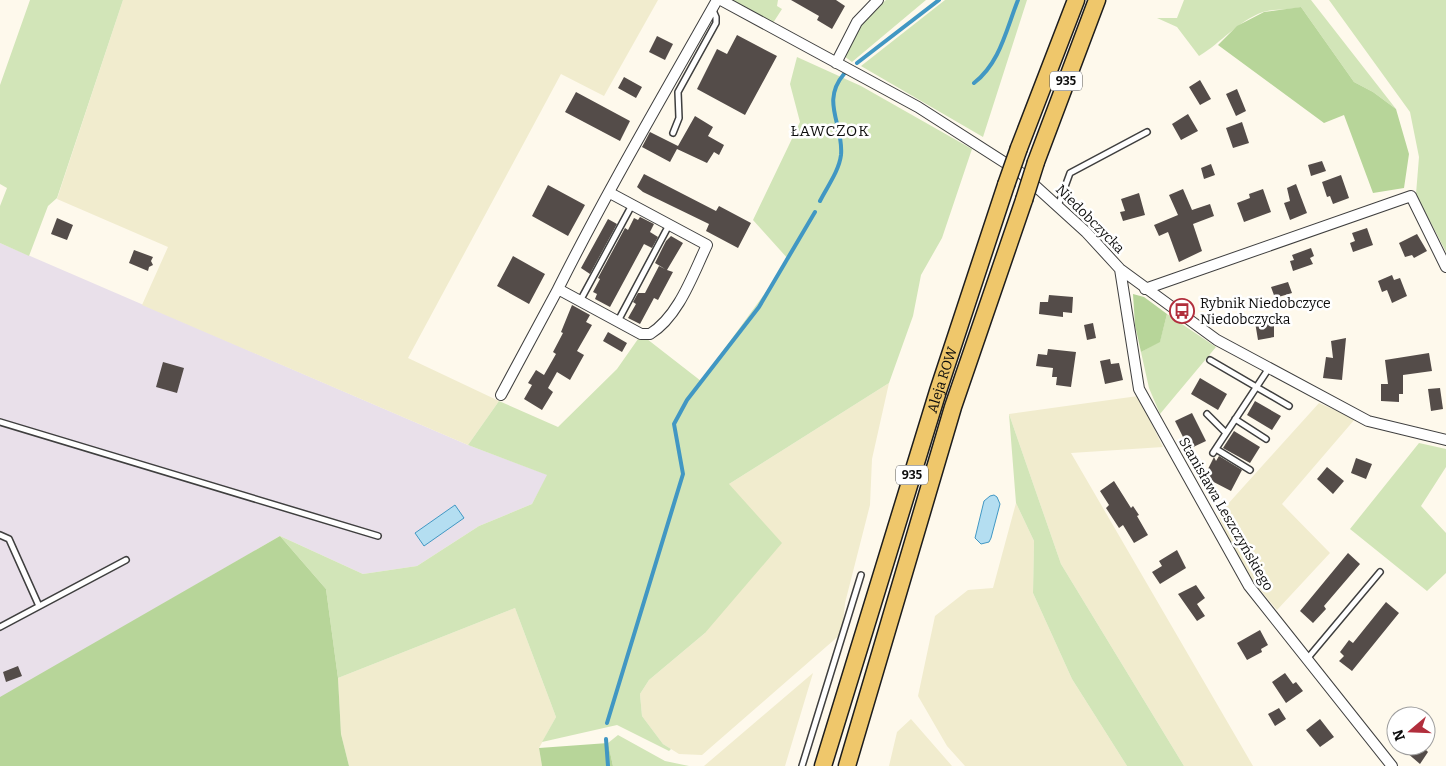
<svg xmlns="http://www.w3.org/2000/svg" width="1446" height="766" viewBox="0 0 1446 766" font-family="Bitter,serif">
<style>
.industrial{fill:#e9e0ea}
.farmland{fill:#f1ecce}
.green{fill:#d2e5b8}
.forest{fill:#b7d599}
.water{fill:#b4def1;stroke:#4197c3}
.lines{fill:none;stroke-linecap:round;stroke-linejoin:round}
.stream{stroke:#4197c3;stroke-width:4}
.building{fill:#544c49}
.service-casing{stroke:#3f3f3f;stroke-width:8}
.minor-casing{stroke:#3f3f3f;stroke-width:12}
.primary-casing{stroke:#1d1d1d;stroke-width:19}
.service{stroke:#fff;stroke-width:5}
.minor{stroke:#fff;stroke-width:10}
.primary{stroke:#efc76b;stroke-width:16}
.primary-bridge-casing{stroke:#1d1d1d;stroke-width:19;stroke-linecap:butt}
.primary-bridge{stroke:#efc76b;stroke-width:16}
.labels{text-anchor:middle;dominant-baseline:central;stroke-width:5;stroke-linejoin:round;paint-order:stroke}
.shield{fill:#fff;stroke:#555;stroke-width:1}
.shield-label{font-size:12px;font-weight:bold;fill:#0c0c0c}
.street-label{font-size:14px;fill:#0c0c0c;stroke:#fff}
.poi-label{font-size:14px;fill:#0c0c0c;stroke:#fff;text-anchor:start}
.neighbourhood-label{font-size:15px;letter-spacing:1px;fill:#0c0c0c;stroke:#fff}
</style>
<rect width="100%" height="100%" fill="#fef9ec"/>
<!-- industrial -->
<path class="industrial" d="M0 243 468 445 548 475 532 504 479 526 417 566 363 574 280 536 0 698Z"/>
<!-- farmland -->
<path class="farmland" d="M123 0H658L604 96 561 74 408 358 499 401 468 445 142 305 168 247 57 199Z
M889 383 872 459 870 505 845 603 842 633 702 755 679 754 663 744 642 716 640 694 649 680 705 633 729 484Z
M1138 396 1163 447 1071 453 1253 766H1184L1061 564 1009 414Z
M1319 403 1355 419 1282 504 1330 553 1277 610 1247 574 1227 537 1218 515Z
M1016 503 1034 541 1033 593 1072 679 1127 766H965L947 746 918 696 935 616 968 590 993 588Z
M515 608 556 717 539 748 542 766H349L341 734 338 678Z
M813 673 785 766H704Z
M911 719 952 766H889L897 732Z"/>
<!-- green -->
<path class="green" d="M30 0H123L57 198 48 206 29 256 0 243V206L7 188 0 184V85Z
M732 0H778L777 6 782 9 773 23Z
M886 0H926L852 62 844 56 863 20Z
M945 0H1027L983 137 861 66Z
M1184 0H1311L1396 109 1373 92 1354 82 1301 7C1290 10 1272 9 1263 12 1238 21 1221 43 1199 56L1177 27 1157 18H1177Z
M1329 0H1446V252L1416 194 1419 157 1410 112Z
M797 57 861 86 972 149 942 238 921 275 913 316 889 383 729 484 782 543 705 633 649 680 640 694 642 716 663 744 671 749 669 751 617 725 542 742 556 717 515 608 338 678 326 589 280 536 363 574 417 566 479 526 532 504 547 475 468 445 499 401 558 427 617 369 638 339H647L701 381 789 260 753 220 800 122 790 84Z
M1167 314 1216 347 1160 414 1149 388 1141 352 1160 341Z
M1009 414 1061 564 1184 766H1127L1072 679 1033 593 1034 541 1016 503Z
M1419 443 1446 449V467L1421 506 1446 533V573L1427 591 1350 529Z
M618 735 665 761 689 766H613L608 743Z"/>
<!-- forest -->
<path class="forest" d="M1301 7 1354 82 1373 92 1396 109 1409 154 1404 188 1373 193 1344 115 1324 123 1218 45 1237 26 1264 12Z
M1133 294 1144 297 1167 314 1160 342 1141 352 1135 325Z
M280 536 326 589 338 678 341 734 349 766H0V697Z
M608 743 613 766H542L539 748Z"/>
<!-- water -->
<path class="water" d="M994 495 997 497 1000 504 991 538 989 542 981 544 975 538 976 534 984 501 990 496Z
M455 505 464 518 424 546 415 533Z"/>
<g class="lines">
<!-- stream -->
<path class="stream" d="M857 63 939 0
M974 83C1000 63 1006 30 1018 0
M820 201C827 187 839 171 841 155 844 125 820 102 844 74
M607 723 683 474 674 424 687 400 759 307 815 212
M606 739 608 766"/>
</g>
<!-- building -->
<path class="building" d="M791 0H836L845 6 832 29 817 20 819 16Z
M737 35 777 56 745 115 697 89 717 49 727 54Z
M657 36 673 44 665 60 649 52Z
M624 77 642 87 636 98 618 88Z
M1200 80 1211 99 1200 105 1189 87Z
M1237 89 1246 111 1236 116 1226 94Z
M576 92 630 121 620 141 565 112Z
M1188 114 1198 131 1181 140 1172 124Z
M695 116 713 127 708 136 724 145 719 155 714 152 707 163 677 149 670 162 642 147 650 132 678 146Z
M1242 122 1249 143 1233 148 1226 128Z
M1322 161 1326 171 1311 176 1308 165Z
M1211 164 1215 175 1204 179 1201 168Z
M644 174 716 211 719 206 751 223 738 248 706 231 709 224 643 192 637 187Z
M1341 175 1349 198 1333 204 1330 196 1327 197 1322 182Z
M1296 184 1307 213 1290 220 1284 203 1290 201 1287 188Z
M548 185 585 205 568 236 532 216Z
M1183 189 1192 210 1210 204 1214 216 1193 224 1202 251 1179 262 1168 232 1159 236 1154 225 1178 215 1169 195Z
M1263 189 1271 212 1244 222 1237 203 1250 198 1249 194Z
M1139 193 1145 215 1123 221 1120 212 1125 211 1121 199Z
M640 217 654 224 650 232 658 237 652 248 644 244 610 307 595 299 597 294 593 292 600 279 598 278 625 228 628 230 634 218 638 220Z
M57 218 73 225 67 240 51 234Z
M608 219 617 224 590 274 581 268Z
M1367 228 1373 245 1353 252 1350 243 1355 241 1352 233Z
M1417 234 1427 251 1414 258 1412 255 1405 257 1399 243Z
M671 236 683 243 667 270 673 272 658 300 654 298 640 324 628 318 636 304 633 302 638 293H645L659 266 665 269 655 263 666 241Z
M1311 248 1314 256 1310 258 1313 264 1293 271 1290 261 1294 260 1292 255Z
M134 250 153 257 151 261 153 265 149 267 148 271 129 263Z
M513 256 545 274 529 304 497 286Z
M1392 275 1394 280 1400 278 1407 296 1392 303 1387 290 1382 292 1378 281Z
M1288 282 1292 293 1275 298 1271 287Z
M1049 295 1073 297 1072 313 1063 312V317L1039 314 1040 302H1048Z
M572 305 590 315 586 322 592 325 577 351 584 355 570 380 557 372 548 388 553 392 542 410 524 399 532 385 528 383 536 370 544 375 556 354 553 352 563 333 561 332Z
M1274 319V337L1258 340 1255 322Z
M1093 323 1096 338 1087 340 1084 325Z
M608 332 627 343 622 352 603 341Z
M1346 338 1342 380 1323 378 1326 357 1333 358 1331 341Z
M1048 349 1076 352 1071 387 1056 385 1057 377H1052L1053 368 1036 366 1038 354 1047 355Z
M1429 353 1432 371 1403 375V394H1399V402L1381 401V384H1388L1385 360Z
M1110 359 1111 364 1119 363 1123 380 1105 384 1100 361Z
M163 362 184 368 177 393 156 387Z
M1200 378 1227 394 1218 410 1191 394Z
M1440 388 1443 409 1431 411 1428 389Z
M1255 401 1281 416 1272 430 1247 415Z
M1192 413 1206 441 1189 449 1175 421Z
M1234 431 1260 447 1250 463 1223 448Z
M1219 456 1242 470 1231 491 1204 477 1214 457 1216 461Z
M1356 458 1372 464 1366 479 1351 473Z
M1327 467 1344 481 1333 494 1317 479Z
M1114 481 1131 508 1133 506 1139 515 1137 516 1148 535 1134 543 1123 525 1119 528 1106 508 1109 505 1100 491Z
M1177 550 1186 568 1160 584 1152 572 1162 566 1159 561Z
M1348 553 1360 564 1324 606 1326 609 1313 623 1300 611Z
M1196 585 1205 598 1197 604 1205 616 1197 621 1178 594Z
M1386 602 1399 613 1352 671 1339 661 1344 656 1340 652 1349 640 1353 643Z
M1260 630 1268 645 1261 649 1262 652 1247 660 1237 643Z
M18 666 22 676 6 682 3 672Z
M1285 673 1293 684 1296 682 1303 691 1286 703 1272 682Z
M1279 708 1286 719 1275 726 1268 714Z
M1320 719 1334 737 1320 747 1306 730Z
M1399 746H1429L1426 750 1428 752 1420 764Z"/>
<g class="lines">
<defs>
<path id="service" d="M673 133 679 118 678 92 716 23V17L712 8
M1058 206 1070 173 1147 132
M580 301 632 205
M618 321 669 225
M1210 360 1289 406
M1207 414 1226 433
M1235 419 1266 439
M0 422 378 536
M1216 449 1250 470
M1213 453 1269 368
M0 535 9 539 39 606
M0 627 126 560
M1307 659 1380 572
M802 766 861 575"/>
<path id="minor" d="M721 0 918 107 1021 173 1086 232 1120 269 1217 340 1368 421 1446 440
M836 63 857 22 878 0
M610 193 707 245C693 274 679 316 650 334H641L558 289C607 191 663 96 717 0
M1120 269 1139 389 1249 586 1392 766
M1145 289 1411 196 1446 267
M501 395 558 289"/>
<g id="primary">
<path d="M1019 148 1076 0"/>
<path d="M1036 162 1097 0"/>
<path id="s1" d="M823 766 938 391 1006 185"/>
<path d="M847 766 953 407 1024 200"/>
</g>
</defs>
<!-- service casing -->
<use href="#service" class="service-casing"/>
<!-- minor casing -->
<use href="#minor" class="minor-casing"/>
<!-- primary casing -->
<use href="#primary" class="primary-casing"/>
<!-- service -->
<use href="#service" class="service"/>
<!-- minor -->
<use href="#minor" class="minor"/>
<!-- primary -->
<use href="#primary" class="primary"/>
<defs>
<path id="primary-bridge" d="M1006 185 1019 148
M1024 200 1036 162"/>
</defs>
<!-- primary-bridge casing -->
<use href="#primary-bridge" class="primary-bridge-casing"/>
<!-- primary-bridge -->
<use href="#primary-bridge" class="primary-bridge"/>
</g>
<!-- icons -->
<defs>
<symbol id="bus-ring" viewBox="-11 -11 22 22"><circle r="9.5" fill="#fff" stroke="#b12e3c" stroke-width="1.5"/><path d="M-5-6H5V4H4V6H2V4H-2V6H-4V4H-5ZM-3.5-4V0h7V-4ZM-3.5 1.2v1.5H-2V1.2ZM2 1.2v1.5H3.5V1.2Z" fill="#b12e3c"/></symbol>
</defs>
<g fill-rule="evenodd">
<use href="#bus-ring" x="1168" y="297" width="28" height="28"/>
</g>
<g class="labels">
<!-- shield labels -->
<g class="shield">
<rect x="1050" y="71.5" width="32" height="19" rx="4"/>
<rect x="896" y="465.5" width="32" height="19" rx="4"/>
</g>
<g class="shield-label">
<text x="1066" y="81">935</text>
<text x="912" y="475">935</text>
</g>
<!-- street labels -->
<g class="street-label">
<text transform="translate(1090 219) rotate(45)">Niedobczycka</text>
<text stroke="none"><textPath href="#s1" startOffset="404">Aleja ROW</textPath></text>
<text transform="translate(1226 514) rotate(60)">Stanisława Leszczyńskiego</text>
</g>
<!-- poi labels -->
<g class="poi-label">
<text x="1200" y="303">Rybnik Niedobczyce<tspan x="1200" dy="16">Niedobczycka</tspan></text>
</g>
<!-- neighbourhood labels -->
<g class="neighbourhood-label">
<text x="830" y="131">ŁAWCZOK</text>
</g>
</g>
<!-- north arrow -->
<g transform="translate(1411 731) rotate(251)"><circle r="24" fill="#ffffff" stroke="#9e9e9e"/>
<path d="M0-4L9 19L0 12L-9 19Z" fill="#b12e3c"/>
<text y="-8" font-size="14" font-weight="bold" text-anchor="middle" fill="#0c0c0c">N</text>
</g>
</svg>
